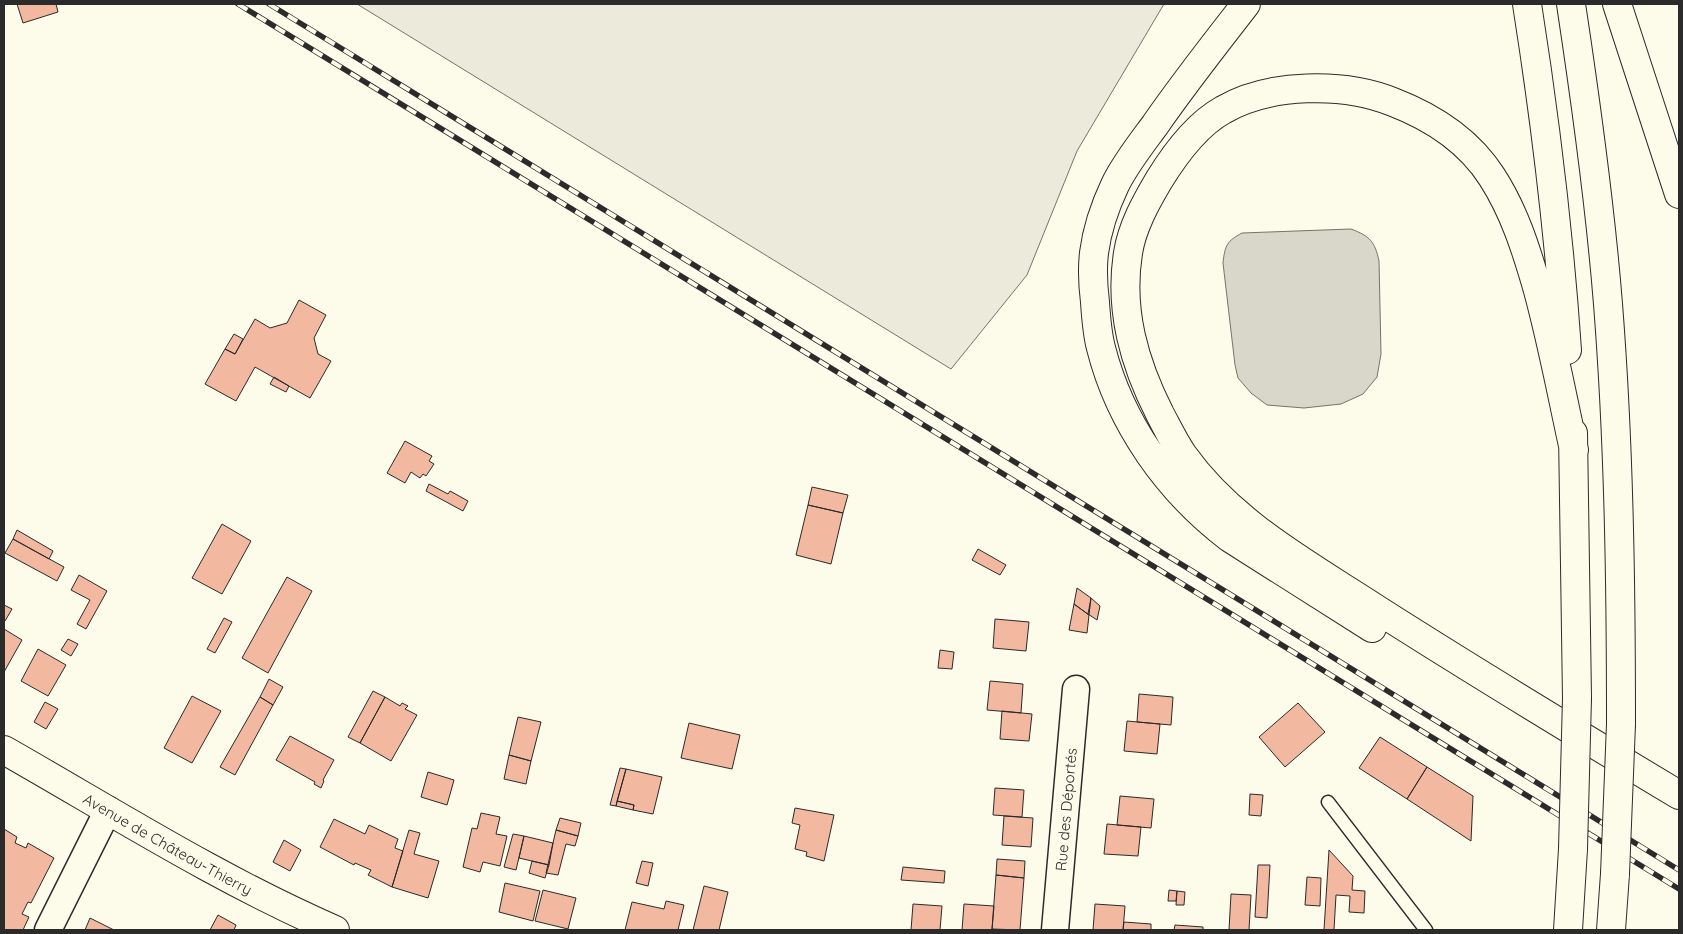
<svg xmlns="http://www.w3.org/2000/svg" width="1683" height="934" viewBox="0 0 1683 934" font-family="Quicksand,sans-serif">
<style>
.green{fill:#ecebdb;stroke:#74746e}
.water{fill:#d8d7c9;stroke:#74746e}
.building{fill:#f2b8a0;stroke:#2b2b2b}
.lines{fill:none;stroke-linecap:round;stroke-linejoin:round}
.lane-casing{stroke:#2b2b2b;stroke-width:15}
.street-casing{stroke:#2b2b2b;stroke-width:29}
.primary-casing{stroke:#2b2b2b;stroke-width:30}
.highway-casing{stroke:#2b2b2b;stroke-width:30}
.lane{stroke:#fdfbea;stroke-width:12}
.street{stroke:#fdfbea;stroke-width:26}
.primary{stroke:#fdfbea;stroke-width:28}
.highway{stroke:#fdfbea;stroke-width:28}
.rail-casing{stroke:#2b2b2b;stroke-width:5.5}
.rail{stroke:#fdfbea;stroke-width:4;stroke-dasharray:11;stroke-linecap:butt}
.highway-bridge-casing{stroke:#2b2b2b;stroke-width:30;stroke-linecap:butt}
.highway-bridge{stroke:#fdfbea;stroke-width:28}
.labels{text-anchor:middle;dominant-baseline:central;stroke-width:4;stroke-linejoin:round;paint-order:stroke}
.street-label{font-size:15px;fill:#2b2b2b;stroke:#fdfbea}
</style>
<rect width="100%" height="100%" fill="#fdfbea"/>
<!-- green -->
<path class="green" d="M357 4H1164L1077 151 1027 275 951 369Z"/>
<!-- water -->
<path class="water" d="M1351 229C1370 236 1375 242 1379 261L1381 354 1377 377 1363 394 1341 404 1304 408 1267 405 1251 393 1238 378 1235 365 1223 263C1225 245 1227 241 1242 233Z"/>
<!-- building -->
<path class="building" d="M17 4H56L58 12 23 23Z
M299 300 326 315 314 338 318 354 331 361 310 398 255 367 236 401 205 384 225 349 235 354 255 319 270 328 287 323Z
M234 334 243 339 235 354 225 349Z
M274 377 289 386 286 392 270 384Z
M405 441 432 456 429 461 434 464 426 476 423 474 420 478 411 472 405 483 387 473Z
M429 484 448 494 450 491 468 501 463 511 426 491Z
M812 487 848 495 843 513 808 505Z
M808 505 843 513 831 564 796 555Z
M222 524 251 541 222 594 192 578Z
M17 530 53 551 49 559 13 539Z
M13 539 64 567 57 581 5 553Z
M978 549 1006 565 1000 575 972 560Z
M79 575 107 591 86 629 77 624 90 600 71 590Z
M287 577 312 591 268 673 242 658Z
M1077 588 1091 598 1089 615 1074 604Z
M1091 598 1100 606 1097 620 1088 614Z
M1074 604 1089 615 1087 633 1069 630Z
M4 605 12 609 5 621 4 620Z
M224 618 232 622 215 653 207 649Z
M995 619 1029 622 1026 651 993 648Z
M4 629 22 640 4 672Z
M68 639 78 644 71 656 61 650Z
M38 649 66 665 48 696 21 681Z
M940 650 954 652 952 669 938 668Z
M269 679 283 687 273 705 260 697Z
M990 681 1023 684 1021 713 987 710Z
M373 691 385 697 360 743 348 737Z
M1139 694 1173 697 1171 725 1137 722Z
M192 696 221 711 192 763 164 748Z
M260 697 273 705 235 775 220 767Z
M385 697 400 706 402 703 408 706 405 709 417 715 391 761 360 743Z
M45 702 58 709 46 729 34 722Z
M1298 703 1325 732 1285 767 1259 737Z
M1002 711 1032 714 1029 741 1000 739Z
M518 717 541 722 531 761 509 755Z
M1127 721 1160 724 1157 754 1124 751Z
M689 723 740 735 732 769 681 758Z
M290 736 334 760 323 780 324 781 321 788 314 784 315 782 276 760Z
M1380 737 1427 767 1407 799 1359 768Z
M509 755 531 761 526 784 504 779Z
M1427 767 1473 796 1471 841 1407 799Z
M620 768 626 769 616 806 610 805Z
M626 769 662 777 653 814 633 810 634 805 617 801Z
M428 772 454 780 447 805 421 797Z
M995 788 1024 790 1022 817 993 815Z
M1250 794 1263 795 1261 816 1249 815Z
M1120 796 1154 799 1151 828 1117 825Z
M617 801 634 805 633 810 616 806Z
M795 808 834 815 824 861 806 856 807 852 795 849 800 825 792 823Z
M481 813 500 817 496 834 507 836 500 866 483 862 480 872 463 867 472 828 477 829Z
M1004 816 1033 818 1031 847 1002 845Z
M560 818 581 823 578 836 556 830Z
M334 819 365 834 369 825 398 839 395 848 403 851 392 887 368 875 371 870 355 863 354 865 320 847Z
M1107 824 1141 827 1138 856 1104 854Z
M4 829 17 837 15 843 26 848 28 843 54 858 31 903 28 902 22 914 29 917 23 930H4Z
M409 830 420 833 414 854 439 861 428 898 392 887Z
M556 830 578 836 575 846 566 844 558 875 546 873Z
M513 834 524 836 516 870 504 867Z
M524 836 553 843 549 865 519 858Z
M284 840 301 850 290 871 273 862Z
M1329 850 1353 876 1352 890 1365 891 1364 913 1349 912 1350 896 1336 895 1334 930H1324Z
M997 859 1025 861 1024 878 996 875Z
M532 861 549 865 545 878 529 873Z
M642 861 653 863 648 886 636 883Z
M1258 865H1270L1267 918 1255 917Z
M903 867 945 871 944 883 901 880Z
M996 875 1024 878 1020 930 992 929Z
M1307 877 1321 878 1320 906 1305 905Z
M505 883 540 891 533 921 499 912Z
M704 886 728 892 719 930H693Z
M543 890 576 898 568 929 535 921Z
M1169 890 1177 891 1176 901H1168Z
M1177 891 1185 892 1184 905H1176Z
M1231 894 1251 895 1249 930H1229Z
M666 901 684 905 678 930H625L632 902 664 909Z
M913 904 942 906 940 930H911Z
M964 904 994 906 992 930H962Z
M1095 904 1125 906 1123 930H1093Z
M218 915 236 925 234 930H210Z
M90 918 114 930H85Z
M1124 922 1151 924V930H1123Z
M1175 925 1203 927V930H1174Z"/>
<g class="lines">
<defs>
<path id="lane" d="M1328 802 1426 930"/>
<g id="street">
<path d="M48 930 108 810"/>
<path id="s1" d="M1055 930 1076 689"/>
</g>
<g id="primary">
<path id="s2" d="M4 750C113 812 220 880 335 930"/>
</g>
<path id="highway" d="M1246 4C1215 44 1184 83 1155 125 1141 144 1125 164 1115 185 1105 206 1097 230 1094 253 1092 270 1093 286 1095 302 1096 317 1097 333 1101 348 1120 423 1168 491 1230 538L1372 628
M1527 4C1545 118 1559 234 1567 350
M1571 4C1586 103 1600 203 1608 304 1619 444 1621 584 1621 724
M1617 4 1679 194
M1573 433 1577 698
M1574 450C1562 396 1552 341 1537 287 1526 249 1514 211 1492 177 1469 141 1432 117 1393 102 1344 82 1269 83 1223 110 1196 125 1175 154 1159 180 1146 202 1132 227 1128 253 1119 310 1134 363 1160 414 1167 427 1174 442 1183 455 1233 525 1311 566 1381 612 1480 675 1579 735 1679 795
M1568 930 1573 849
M1611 930 1615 874"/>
</defs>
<!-- lane casing -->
<use href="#lane" class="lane-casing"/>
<!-- street casing -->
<use href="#street" class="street-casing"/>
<!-- primary casing -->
<use href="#primary" class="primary-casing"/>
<!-- highway casing -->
<use href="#highway" class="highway-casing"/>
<!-- lane -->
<use href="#lane" class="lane"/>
<!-- street -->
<use href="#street" class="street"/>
<!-- primary -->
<use href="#primary" class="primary"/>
<!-- highway -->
<use href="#highway" class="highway"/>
<defs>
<path id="rail" d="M238 4 1679 889
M269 4 1679 870"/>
</defs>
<!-- rail casing -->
<use href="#rail" class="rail-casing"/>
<!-- rail -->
<use href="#rail" class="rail"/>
<defs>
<path id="highway-bridge" d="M1573 849 1577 698
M1615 874 1621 724"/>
</defs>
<!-- highway-bridge casing -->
<use href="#highway-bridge" class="highway-bridge-casing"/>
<!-- highway-bridge -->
<use href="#highway-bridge" class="highway-bridge"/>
</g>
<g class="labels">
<!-- street labels -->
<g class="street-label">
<text stroke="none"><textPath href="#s1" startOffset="121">Rue des Déportés</textPath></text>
<text stroke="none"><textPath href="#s2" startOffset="189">Avenue de Château-Thierry</textPath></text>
</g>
</g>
<!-- border -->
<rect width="1683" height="934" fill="none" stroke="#2b2b2b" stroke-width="10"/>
</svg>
